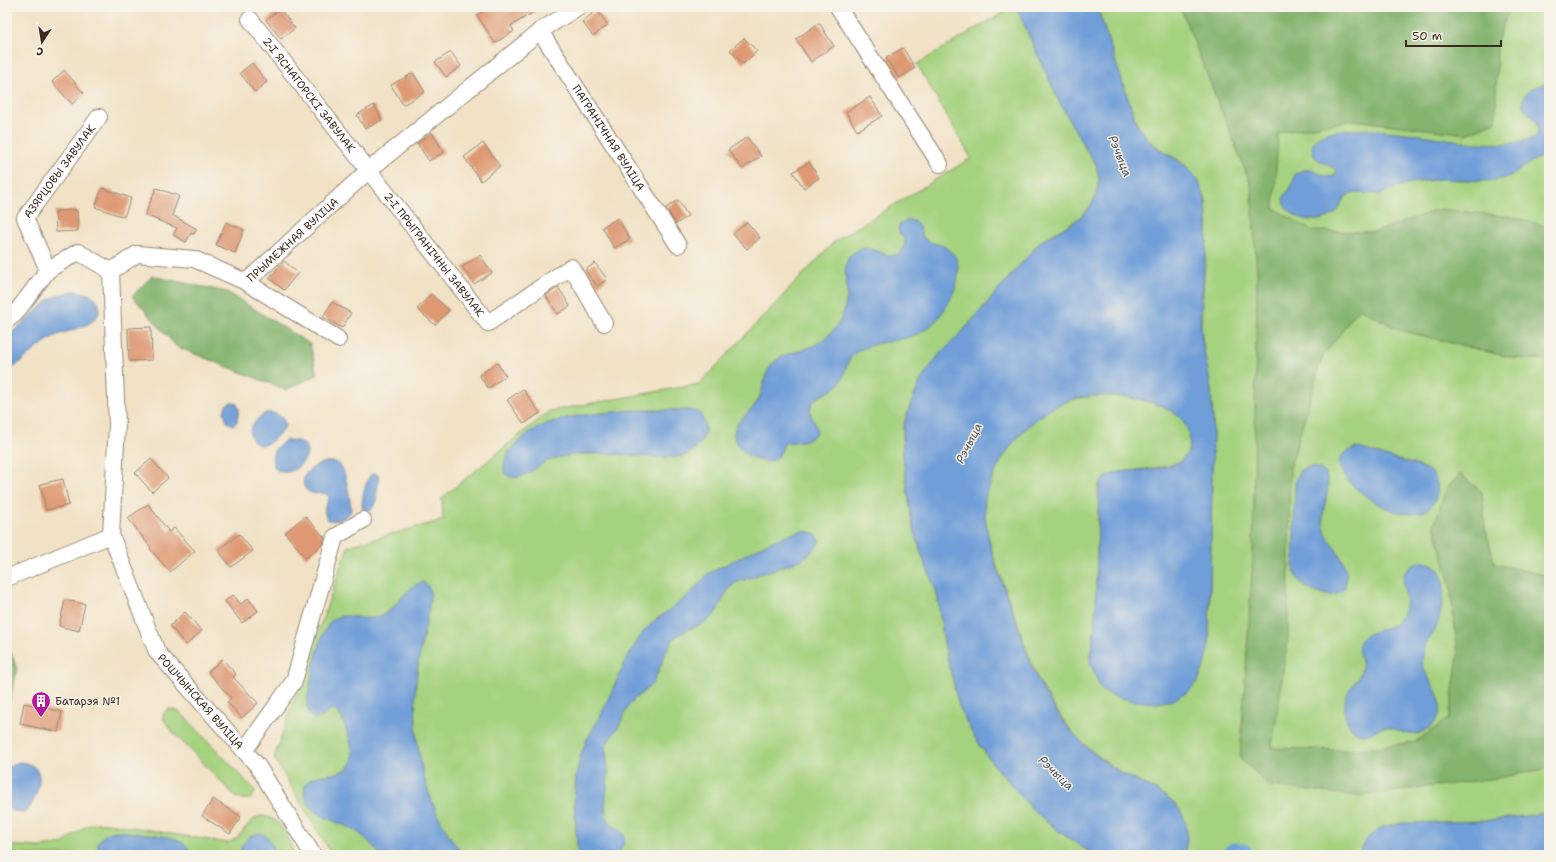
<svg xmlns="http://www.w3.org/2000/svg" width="1556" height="862" viewBox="0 0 1556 862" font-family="'Shantell Sans',sans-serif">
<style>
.green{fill:#a5d27f;stroke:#707e4e}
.forest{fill:#84b46e;stroke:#606f46}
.water{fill:#709ed8;stroke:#56647b}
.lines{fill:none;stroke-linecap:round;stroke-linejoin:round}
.river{stroke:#709ed8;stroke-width:23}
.building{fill:#de9973}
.minor-casing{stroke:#968672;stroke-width:18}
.minor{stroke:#fff;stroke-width:16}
.labels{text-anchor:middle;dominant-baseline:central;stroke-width:3;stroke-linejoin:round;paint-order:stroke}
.street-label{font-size:11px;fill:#3b2a1e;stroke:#f7f3e8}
.poi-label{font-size:11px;fill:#3b2a1e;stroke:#f7f3e8;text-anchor:start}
.water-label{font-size:12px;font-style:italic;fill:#4e535f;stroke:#f7f3e8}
</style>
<rect width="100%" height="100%" fill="#f7f3e8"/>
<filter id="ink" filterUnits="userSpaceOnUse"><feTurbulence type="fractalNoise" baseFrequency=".025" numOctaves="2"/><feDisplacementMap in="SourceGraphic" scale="8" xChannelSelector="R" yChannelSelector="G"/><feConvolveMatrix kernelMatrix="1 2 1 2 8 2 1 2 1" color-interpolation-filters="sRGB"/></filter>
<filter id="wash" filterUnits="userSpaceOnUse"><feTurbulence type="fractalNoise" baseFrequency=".012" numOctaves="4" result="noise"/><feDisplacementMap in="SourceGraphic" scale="16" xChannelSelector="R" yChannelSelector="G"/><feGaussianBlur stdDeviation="0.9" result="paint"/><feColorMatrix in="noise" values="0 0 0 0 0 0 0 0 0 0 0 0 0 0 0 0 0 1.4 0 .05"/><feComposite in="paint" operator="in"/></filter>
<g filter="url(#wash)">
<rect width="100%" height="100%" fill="#f1e2c6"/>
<!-- green -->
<path class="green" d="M1002 7H1016L1059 101 1085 148 1096 164 1099 178 1096 196 1088 210 1075 221 1040 242 962 332 938 357 921 380 911 403 903 427V457L912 522 922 556 937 593 944 644 959 706 972 733 990 760 1035 812 1060 832 1088 851 1096 855H332L274 758 348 546 443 520 442 498 549 411 699 384 835 241 971 158 917 64 1004 12Z
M1097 7H1549V855H1183L1185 853 1156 790 1123 774 1098 756 1075 736 1055 708 1038 680 993 555 986 527 984 500 994 475 1005 452 1029 425 1052 408 1074 399 1101 395 1132 398 1157 404 1176 413 1183 420 1188 428 1190 442 1187 454 1179 462 1168 466 1115 473 1099 485 1095 627 1090 662 1101 689 1209 644 1213 421 1211 390 1205 361 1201 327 1207 225 1206 199 1184 163 1168 154 1149 141 1137 125Z
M168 709 175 710 181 713 253 788 255 791C253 802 244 800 236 797L170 729 163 718 164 713Z
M260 816C282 816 287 838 295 855H7V845L39 847 62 844 85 827 96 823H108L227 843C243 838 244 823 260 816Z"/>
<!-- forest -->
<path class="forest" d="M1180 7H1510L1497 41 1496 122 1466 134 1353 120 1278 133 1274 208 1312 231 1375 232 1440 209 1513 217 1549 227V360L1513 358 1399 330 1359 308 1322 358 1290 468 1288 637 1272 748 1352 750 1415 742 1449 718 1458 656 1450 584 1434 525 1446 489 1460 474 1482 492 1485 527 1495 564 1549 576V768L1498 778 1358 796 1270 786 1240 758 1253 557 1257 274 1251 185Z
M152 276 227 292 310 344 317 375 286 390 177 347 132 296Z
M7 641 17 669 7 713Z"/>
<!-- water -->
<path class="water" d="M1016 7H1097L1137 125C1141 130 1145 137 1150 142 1166 156 1184 160 1197 179 1219 214 1198 287 1201 328 1202 349 1209 370 1211 391 1212 401 1212 411 1213 421L1209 644 1206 662 1198 681 1188 692 1173 700 1157 703 1133 701 1113 696 1101 689 1090 662 1095 627 1099 485C1104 479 1108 475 1115 473 1134 468 1180 473 1188 452 1190 447 1190 441 1189 436 1184 396 1105 391 1074 399 1035 410 1004 447 990 484 988 489 986 494 985 499 984 503 985 508 985 512 987 549 1003 584 1015 618 1023 639 1028 661 1038 680 1047 699 1061 720 1075 735 1088 750 1106 764 1123 774 1148 789 1184 796 1187 831 1187 839 1187 847 1183 855H1096L1088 851 1060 832 1035 812 990 760 972 733 959 706 944 644 937 593 922 556 912 522 903 457V427L911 403 921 380 938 356 962 332 1040 242 1075 221 1088 210 1096 196 1099 178 1096 164 1085 148 1059 101Z
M1549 83V153L1533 161 1514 174 1502 179 1486 181 1440 179 1405 184 1381 194 1352 193C1338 200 1343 207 1334 214 1319 226 1285 220 1283 198L1292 186 1295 174C1313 161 1323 183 1336 175V170C1330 163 1315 163 1313 152 1301 110 1448 140 1466 142 1488 144 1515 146 1536 137 1538 132 1539 127 1537 122 1534 118 1529 114 1526 110 1514 94 1536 85 1549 83Z
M909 220C924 222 917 238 930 242 945 246 954 248 958 266 960 278 955 290 950 300 932 333 916 337 881 343 872 345 860 348 853 355 845 363 846 376 839 384 831 395 806 395 811 415 813 421 817 425 817 432 809 443 797 441 785 443 781 448 780 458 774 460 759 467 733 449 734 433 735 420 751 413 757 402 764 391 763 376 771 366 780 353 795 353 808 348 821 344 833 333 840 321 844 313 847 301 847 292 847 279 841 264 852 254 855 251 860 249 865 248 877 248 892 262 902 251 904 248 905 245 905 242 904 237 899 234 898 229 899 223 903 222 909 220Z
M74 291C84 293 97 294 99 305 104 328 64 329 50 339 37 347 26 358 13 368L7 370V337L50 299 62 294Z
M232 402 236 403 239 409 237 422 233 425 227 422 224 412 226 405Z
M633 410H688L699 412C702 417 704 421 705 426 707 436 697 450 688 454 673 461 644 456 627 455 607 453 586 453 566 456 560 457 554 459 548 461 534 467 520 485 505 474 502 465 505 459 510 451 538 413 590 415 633 410Z
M266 413C276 412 285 416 285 427 280 433 271 444 263 445 255 446 247 435 251 428 254 421 260 417 266 413Z
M287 440C325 440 301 475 282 472 272 470 270 457 275 449 279 445 283 442 287 440Z
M1357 448C1371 451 1384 456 1398 460 1408 463 1420 465 1429 471 1444 482 1438 507 1421 513 1413 515 1404 513 1397 512 1375 507 1308 461 1357 448Z
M325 462C330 462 336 461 340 465 346 471 351 502 351 511 345 519 338 522 328 520 321 508 326 508 329 497L327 494C321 492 316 495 311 493 308 492 305 489 304 486 300 472 315 466 325 462Z
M1313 466C1341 474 1321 503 1323 521 1325 545 1350 556 1346 582 1343 604 1313 594 1302 584 1297 579 1295 574 1293 568L1295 483 1300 470Z
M373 473 377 474 379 476 376 501 372 509 366 511 363 510C360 503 366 477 373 473Z
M802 531C810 532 816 532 820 540 816 550 809 554 801 560L735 583C723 593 723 604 714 615 703 628 684 627 673 640 663 653 661 670 652 684 645 692 636 696 630 704 625 711 623 719 619 726 615 734 606 740 606 749 606 757 608 765 608 773 608 786 604 800 606 813 609 830 627 827 624 841 623 846 620 850 618 855H578L574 802 576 777 580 757 587 739 600 717 627 658 643 632 654 621 686 598 709 573 766 544 784 536Z
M1420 562C1427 562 1432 563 1437 568 1450 580 1441 618 1434 632 1432 636 1428 640 1426 644 1424 650 1421 659 1423 665 1428 684 1450 700 1436 721 1432 727 1424 732 1416 734 1405 736 1396 727 1384 727 1379 727 1374 733 1368 734 1346 736 1341 711 1347 694 1351 686 1358 680 1361 671 1364 661 1353 648 1362 639 1374 626 1391 635 1402 615 1415 593 1387 575 1420 562Z
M423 582 428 586 431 594C427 624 418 654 416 684 413 737 421 793 451 838 455 844 459 850 464 855H380C374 847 367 839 359 833 344 823 311 817 306 799 294 762 350 786 353 758 354 749 347 731 343 722 341 715 337 709 329 710L324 716 316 720C308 715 307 710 307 701 311 683 318 626 335 618 338 616 344 616 347 616 363 617 371 622 386 613 400 604 406 586 423 582Z
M18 762C39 763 43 775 36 794 31 810 23 818 7 807V768Z
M1549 813V855H1359L1366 839 1380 828 1400 823 1484 821Z
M116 831C132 833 171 834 183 843 187 846 190 850 192 855H97C96 841 103 833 116 831Z
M260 833C272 837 271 844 274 855H239C241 844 248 835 260 833Z"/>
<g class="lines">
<!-- river -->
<path class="river" d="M1235 854 1242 855"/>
</g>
<g id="blocks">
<!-- building -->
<path class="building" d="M490 7H542L511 26 514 31 495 43 477 15Z
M280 9 295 28 281 39 266 20Z
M597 10 608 25 593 36 582 22Z
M819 23 834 46 811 62 796 39Z
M744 38 757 51 743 64 730 50Z
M903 48 915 68 899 78 886 58Z
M451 52 461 66 446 77 435 62Z
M252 63 267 82 255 92 240 73Z
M64 70 84 93 72 104 52 82Z
M413 73 425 92 403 105 391 85Z
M870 97 882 116 857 131 846 112Z
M374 105 382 120 365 129 357 115Z
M432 133 444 152 429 161 417 143Z
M747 137 761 156 742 169 728 150Z
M483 143 500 166 481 181 464 157Z
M809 162 819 178 804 188 793 172Z
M102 188 131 198 124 217 95 207Z
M156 188 179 196 172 215 197 229 194 234 191 233 186 242 173 235 177 228 145 215Z
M678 200 688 216 676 224 666 208Z
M77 210 78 231 56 232 55 211Z
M618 218 630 239 614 248 602 227Z
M226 222 244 230 235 253 216 245Z
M747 222 760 238 747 249 733 234Z
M480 255 492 273 474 284 462 267Z
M284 261 298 273 284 290 269 278Z
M595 263 607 279 597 286 585 270Z
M558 287 570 306 558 314 546 296Z
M431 294 449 310 435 325 417 309Z
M332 302 351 313 342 328 323 317Z
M151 327 152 360 129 361 128 328Z
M497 363 506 376 488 388 479 375Z
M523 389 540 413 524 424 507 400Z
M151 459 168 478 152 492 135 473Z
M63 479 69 505 46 510 40 484Z
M148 504 169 532 174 528 195 551 170 572 150 549 151 548 128 518Z
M305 516 325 538 323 544 306 558 285 533Z
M239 534 253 551 231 567 218 550Z
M233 595 241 604 248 598 258 611 242 623 225 601Z
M65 600 85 604 79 631 59 626Z
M185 612 202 631 186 645 170 626Z
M222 659 236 674 233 677 258 703 242 718 227 702 231 698 208 672Z
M24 703 62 712 58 732 20 724Z
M213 799 241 817 230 834 202 816Z"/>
</g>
</g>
<g filter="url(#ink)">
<use href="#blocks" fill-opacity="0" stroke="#968672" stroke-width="1"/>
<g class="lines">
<defs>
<g id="minor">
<path d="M838 7 940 164"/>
<path id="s1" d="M250 19 488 323 571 267 604 323"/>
<path id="s2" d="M540 31 678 245"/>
<path id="s3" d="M48 270 25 218 99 117"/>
<path id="s4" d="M111 271 117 425 111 535 157 652 257 765 313 855"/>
<path d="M111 271 137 254 194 259 246 282 338 339"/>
<path id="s5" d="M246 282 369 170 540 31 578 7"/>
<path d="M7 320 15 314 48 270 78 252 111 271"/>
<path d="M7 578 111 535"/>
<path d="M244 751 294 681 335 537 363 520"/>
</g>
</defs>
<!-- minor casing -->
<use href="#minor" class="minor-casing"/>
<!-- minor -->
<use href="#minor" class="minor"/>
</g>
</g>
<!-- icons -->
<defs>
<symbol id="building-pin" viewBox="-11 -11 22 30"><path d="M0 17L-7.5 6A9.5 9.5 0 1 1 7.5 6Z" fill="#b5179e" stroke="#f7f3e8"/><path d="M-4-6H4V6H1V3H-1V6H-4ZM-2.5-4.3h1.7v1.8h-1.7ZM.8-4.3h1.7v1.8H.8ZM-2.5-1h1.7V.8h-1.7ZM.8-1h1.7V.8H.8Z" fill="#fff"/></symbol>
</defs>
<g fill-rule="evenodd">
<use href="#building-pin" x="30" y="690" width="22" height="30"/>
</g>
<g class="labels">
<!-- street labels -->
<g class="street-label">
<text stroke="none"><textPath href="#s1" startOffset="96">2-І ЯСНАГОРСКІ ЗАВУЛАК</textPath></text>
<text stroke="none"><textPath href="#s2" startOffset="127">ПАГРАНІЧНАЯ ВУЛІЦА</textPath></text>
<text stroke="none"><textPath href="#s3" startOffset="115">АЗЯРЦОВЫ ЗАВУЛАК</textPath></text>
<text stroke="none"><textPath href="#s5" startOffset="63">ПРЫМЕЖНАЯ ВУЛІЦА</textPath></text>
<text stroke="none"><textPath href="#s1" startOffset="299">2-І ПРЫГРАНІЧНЫ ЗАВУЛАК</textPath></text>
<text stroke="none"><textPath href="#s4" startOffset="456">РОШЧЫНСКАЯ ВУЛІЦА</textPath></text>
</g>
<!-- poi labels -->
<g class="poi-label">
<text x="55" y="701">Батарэя №1</text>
</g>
<!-- water labels -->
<g class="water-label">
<text transform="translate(1120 156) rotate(68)">Рэчыца</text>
<text transform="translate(969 443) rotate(-63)">Рэчыца</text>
<text transform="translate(1056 773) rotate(44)">Рэчыца</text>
</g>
</g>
<!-- margin -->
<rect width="1556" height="862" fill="none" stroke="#f7f3e8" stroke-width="24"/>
<!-- north arrow -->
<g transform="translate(42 42) rotate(192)" stroke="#f7f3e8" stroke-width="3" paint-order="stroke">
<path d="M0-3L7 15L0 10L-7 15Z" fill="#3b2a1e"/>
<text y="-6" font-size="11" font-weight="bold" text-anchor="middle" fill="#3b2a1e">С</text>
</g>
<!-- scale -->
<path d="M1406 40v6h95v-6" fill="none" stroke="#3b2a1e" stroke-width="2"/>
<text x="1412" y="40" font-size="12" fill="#3b2a1e" stroke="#f7f3e8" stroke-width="3" paint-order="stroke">50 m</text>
</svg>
